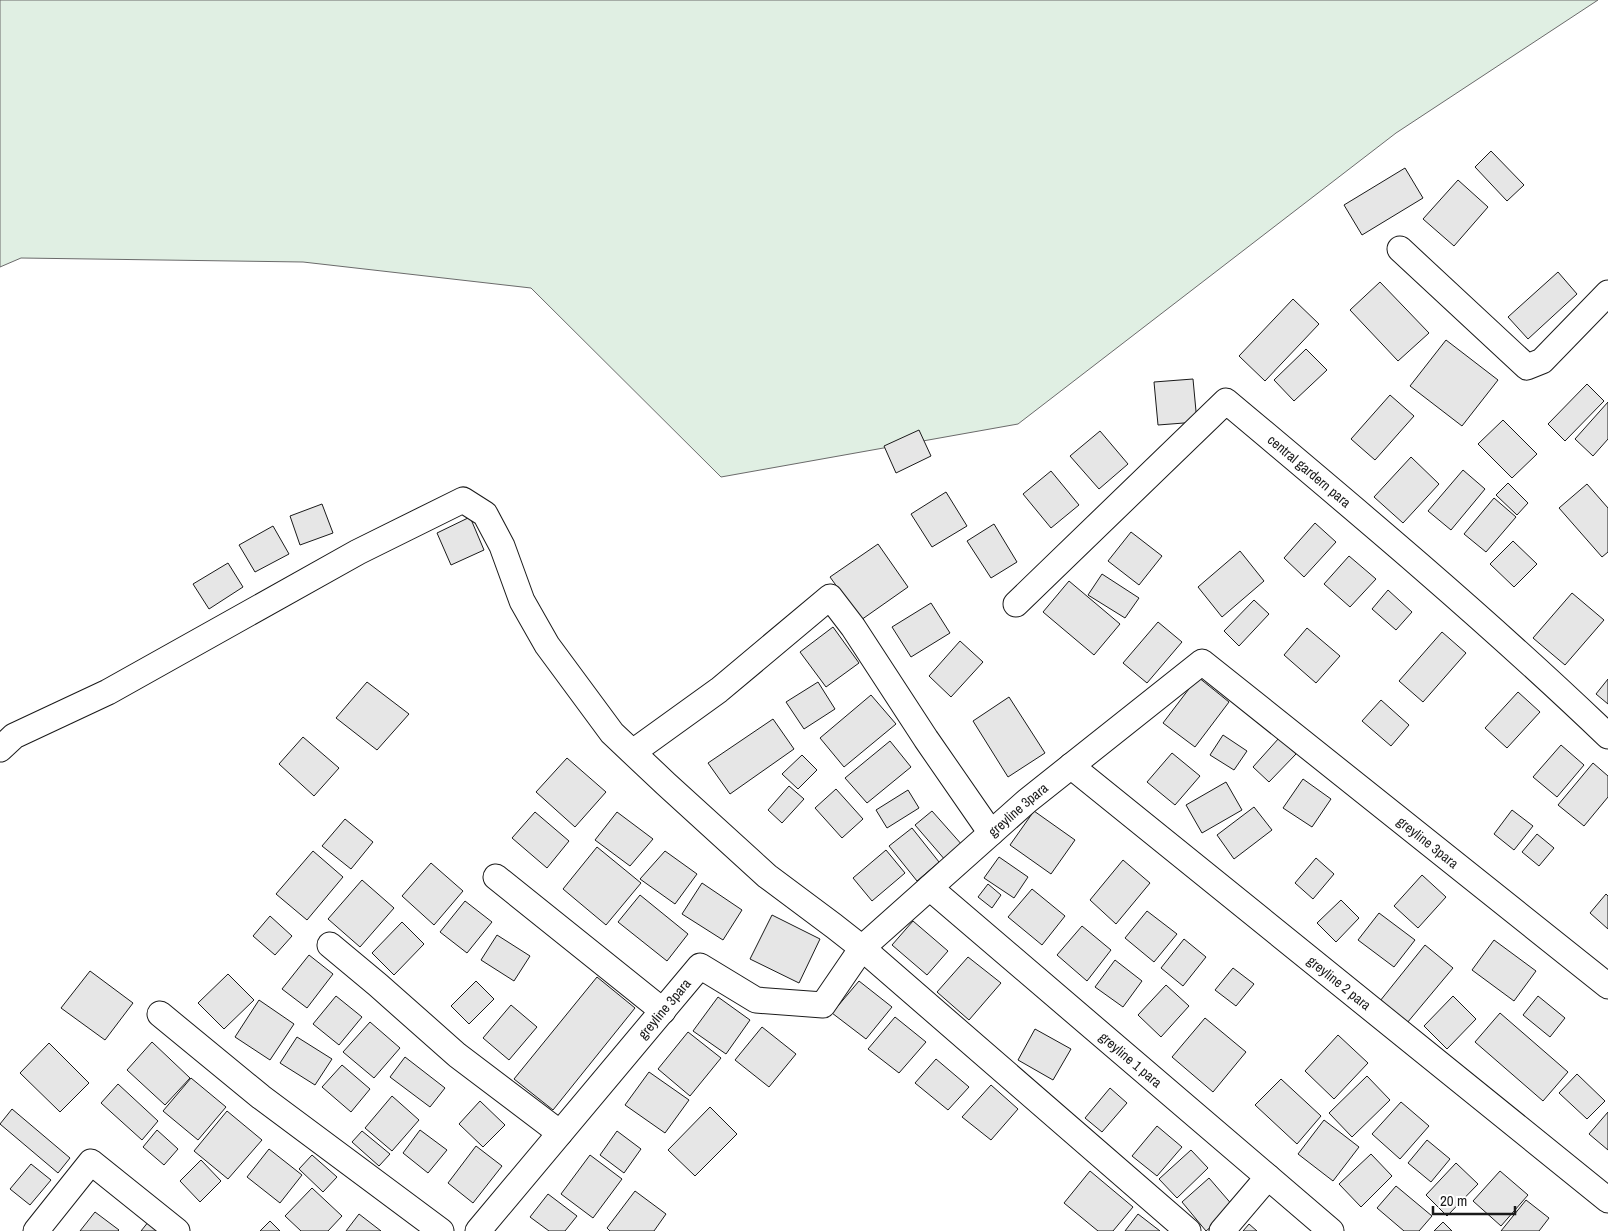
<svg xmlns="http://www.w3.org/2000/svg" width="1608" height="1231" viewBox="0 0 1608 1231" font-family="'Archivo Narrow',sans-serif">
<style>
.green{fill:#e0efe3;stroke:#6a6a6a}
.building{fill:#e6e6e6;stroke:#1a1a1a}
.lines{fill:none;stroke-linecap:round;stroke-linejoin:round}
.street-casing{stroke:#1a1a1a;stroke-width:27}
.street{stroke:#fff;stroke-width:25}
.labels{text-anchor:middle;dominant-baseline:central;stroke-width:4;stroke-linejoin:round;paint-order:stroke}
.street-label{font-size:14px;fill:#1a1a1a;stroke:#fff}
</style>
<rect width="100%" height="100%" fill="#fff"/>
<!-- green -->
<path class="green" d="M0 0H1598L1396 133 1018 424 721 477 531 288 303 262 21 258 0 267Z"/>
<!-- building -->
<path class="building" d="M1491 151 1524 185 1507 201 1475 167Z
M1405 168 1423 198 1362 235 1344 205Z
M1458 180 1488 207 1454 246 1423 219Z
M1558 272 1577 294 1528 339 1508 317Z
M1380 282 1429 333 1398 361 1350 310Z
M1293 299 1319 324 1265 381 1239 356Z
M1446 340 1498 380 1462 426 1410 386Z
M1306 349 1327 370 1294 401 1274 380Z
M1193 379 1197 422 1158 425 1154 382Z
M1587 384 1604 401 1565 441 1548 424Z
M1390 395 1414 416 1375 460 1351 439Z
M1608 402V439L1593 456 1575 439Z
M1503 420 1537 454 1512 478 1478 444Z
M919 430 931 456 896 473 884 446Z
M1100 431 1128 464 1099 489 1070 456Z
M1411 457 1439 484 1403 523 1374 497Z
M1463 470 1485 489 1451 530 1428 511Z
M1051 471 1079 505 1051 528 1023 494Z
M1508 483 1528 503 1517 515 1496 495Z
M1587 484 1608 508V552L1602 557 1559 508Z
M946 492 967 526 932 547 911 514Z
M1494 498 1516 517 1486 552 1464 534Z
M322 504 333 533 300 545 290 516Z
M470 517 484 550 451 565 437 533Z
M1315 523 1336 542 1304 577 1284 558Z
M994 524 1017 562 991 578 967 541Z
M273 526 289 554 255 572 239 545Z
M1131 532 1162 556 1139 585 1108 561Z
M1513 541 1537 564 1514 587 1490 564Z
M878 544 908 587 861 620 830 577Z
M1240 551 1264 581 1222 617 1198 587Z
M1349 556 1376 579 1350 607 1324 584Z
M228 563 243 587 209 609 193 584Z
M1102 574 1139 598 1125 618 1088 595Z
M1069 581 1120 624 1094 655 1043 612Z
M1388 590 1412 612 1396 630 1372 609Z
M1572 593 1604 620 1565 665 1533 638Z
M1254 600 1269 614 1239 646 1224 631Z
M931 603 950 633 911 657 892 627Z
M1158 622 1182 642 1147 683 1123 663Z
M833 627 859 663 826 687 800 652Z
M1307 628 1340 656 1316 683 1284 655Z
M1442 632 1466 653 1423 702 1399 681Z
M960 641 983 662 951 697 929 676Z
M1198 677 1229 702 1195 747 1163 723Z
M1608 679V704L1596 694Z
M367 682 409 714 377 750 336 718Z
M818 682 835 709 804 729 786 702Z
M1518 692 1540 712 1507 748 1485 728Z
M871 695 896 724 844 767 820 738Z
M1009 697 1045 753 1008 777 973 721Z
M1381 700 1409 725 1391 746 1362 721Z
M773 719 794 749 730 794 708 763Z
M1223 735 1247 751 1234 770 1210 755Z
M303 737 339 768 314 796 279 764Z
M1279 738 1296 754 1269 782 1253 767Z
M890 741 911 767 867 803 845 778Z
M1561 745 1584 765 1557 797 1533 777Z
M1172 753 1200 776 1175 805 1147 782Z
M802 755 817 770 798 789 782 774Z
M567 758 606 792 575 827 536 792Z
M1593 763 1608 776V797L1584 826 1558 805Z
M1303 779 1331 799 1312 827 1283 808Z
M1226 782 1242 810 1202 833 1186 805Z
M789 786 804 799 782 823 768 810Z
M836 789 863 819 842 838 815 808Z
M908 790 919 808 887 828 876 810Z
M1254 807 1272 830 1234 859 1217 835Z
M1512 810 1533 826 1514 850 1494 834Z
M932 811 963 846 946 861 915 825Z
M1034 811 1075 840 1051 874 1010 845Z
M535 812 569 841 547 868 512 838Z
M617 812 653 839 630 866 595 840Z
M345 819 373 842 351 869 322 846Z
M912 828 939 862 917 881 889 846Z
M1537 834 1554 848 1539 866 1522 852Z
M597 847 641 883 606 925 563 889Z
M886 850 905 873 872 901 853 878Z
M313 851 343 877 307 920 276 894Z
M665 851 697 874 675 904 640 879Z
M999 857 1028 877 1014 898 984 878Z
M1316 858 1334 874 1313 899 1295 883Z
M1123 860 1150 883 1116 924 1090 900Z
M431 863 463 891 434 925 402 896Z
M1422 875 1446 897 1418 928 1394 906Z
M362 880 394 908 360 947 328 919Z
M702 883 742 910 723 940 682 914Z
M988 884 1001 895 992 908 978 897Z
M1032 889 1065 916 1042 945 1008 917Z
M1606 894 1608 896V929L1590 913Z
M640 895 688 934 667 961 618 922Z
M1341 900 1359 918 1336 942 1317 923Z
M465 901 492 922 467 953 440 932Z
M1147 911 1177 934 1154 962 1125 938Z
M1379 913 1415 940 1394 967 1358 940Z
M772 915 820 939 799 983 750 959Z
M270 916 292 936 275 955 253 936Z
M913 921 948 951 927 975 892 945Z
M402 922 424 944 394 975 372 953Z
M1082 926 1111 950 1087 981 1057 955Z
M497 935 530 956 514 981 481 960Z
M1184 939 1206 957 1183 986 1161 968Z
M1494 940 1536 971 1514 1001 1472 970Z
M1425 945 1453 968 1407 1023 1380 1001Z
M309 955 333 974 307 1008 282 989Z
M968 957 1001 983 969 1020 937 992Z
M1115 960 1142 981 1123 1007 1095 987Z
M1233 968 1254 984 1236 1006 1215 990Z
M90 971 133 1003 105 1040 61 1008Z
M228 974 254 1000 224 1029 198 1003Z
M597 977 635 1008 553 1110 514 1079Z
M476 981 494 999 469 1024 451 1006Z
M859 981 892 1007 866 1039 832 1013Z
M1166 985 1189 1006 1161 1037 1138 1015Z
M336 996 362 1017 339 1045 313 1024Z
M1453 996 1476 1019 1447 1049 1424 1026Z
M1538 996 1565 1018 1550 1037 1523 1015Z
M718 997 750 1020 726 1054 693 1031Z
M259 1000 294 1024 270 1060 235 1037Z
M511 1005 537 1027 509 1060 483 1038Z
M1500 1013 1568 1072 1543 1101 1475 1042Z
M895 1017 926 1042 899 1073 868 1049Z
M1205 1018 1246 1052 1213 1092 1172 1057Z
M370 1022 400 1048 374 1078 343 1052Z
M762 1027 796 1054 769 1087 735 1060Z
M1035 1029 1071 1049 1053 1080 1018 1060Z
M688 1032 721 1058 690 1096 658 1069Z
M1338 1035 1368 1063 1334 1099 1305 1071Z
M297 1037 332 1059 315 1085 280 1063Z
M152 1042 190 1078 165 1105 127 1070Z
M49 1043 89 1083 60 1112 20 1073Z
M405 1057 445 1088 430 1107 390 1077Z
M936 1059 969 1087 948 1110 915 1083Z
M342 1065 370 1089 351 1112 322 1087Z
M649 1072 689 1100 665 1133 625 1105Z
M1577 1074 1605 1101 1587 1119 1559 1093Z
M1367 1076 1390 1100 1352 1137 1329 1113Z
M191 1078 226 1107 198 1140 163 1111Z
M1281 1079 1321 1116 1297 1144 1255 1105Z
M118 1084 158 1121 142 1140 101 1103Z
M991 1085 1018 1109 991 1140 962 1117Z
M1110 1088 1127 1103 1102 1132 1085 1118Z
M392 1096 419 1120 392 1151 365 1128Z
M480 1101 505 1125 483 1147 459 1124Z
M1401 1102 1429 1126 1400 1159 1372 1134Z
M710 1107 737 1134 695 1176 668 1150Z
M12 1109 70 1158 58 1173 0 1124Z
M227 1111 262 1140 228 1179 194 1151Z
M1608 1112V1150L1589 1134Z
M1324 1120 1359 1147 1333 1181 1298 1154Z
M1157 1126 1182 1147 1157 1176 1132 1156Z
M157 1130 178 1149 164 1165 143 1147Z
M420 1130 447 1150 428 1173 403 1153Z
M362 1131 390 1154 379 1166 352 1142Z
M617 1131 641 1149 624 1173 600 1155Z
M1427 1140 1450 1159 1431 1182 1408 1163Z
M476 1146 502 1166 473 1203 448 1183Z
M269 1149 302 1175 280 1203 247 1177Z
M1191 1150 1208 1168 1177 1198 1159 1179Z
M1371 1154 1392 1176 1361 1207 1339 1184Z
M312 1155 337 1177 323 1192 299 1169Z
M590 1155 622 1179 593 1218 561 1194Z
M201 1160 221 1181 200 1202 180 1181Z
M1456 1163 1478 1184 1447 1216 1426 1195Z
M31 1164 51 1180 30 1205 10 1189Z
M1090 1171 1133 1207 1113 1231H1098L1064 1203Z
M1500 1171 1528 1195 1501 1226 1473 1201Z
M1209 1178 1234 1207 1206 1231 1182 1202Z
M1396 1186 1432 1216 1419 1231H1404L1377 1208Z
M312 1188 342 1216 328 1231H301L285 1216Z
M635 1191 666 1214 654 1231H610L607 1228Z
M548 1194 577 1216 565 1231H549L530 1217Z
M1526 1200 1549 1218 1539 1231H1501Z
M95 1212 119 1230 118 1231H80Z
M359 1214 381 1231H346Z
M1138 1214 1160 1231H1125Z
M149 1221 161 1231H141Z
M270 1221 280 1231H260Z
M1443 1222 1452 1231H1434Z
M1249 1224 1257 1231H1243Z"/>
<g class="lines">
<defs>
<g id="street">
<path d="M1400 249 1527 367 1542 361 1608 293"/>
<path id="s1" d="M1016 604 1226 401C1356 510 1486 619 1608 736"/>
<path d="M0 749 14 736 108 692 358 552 463 500 485 514 502 546 522 601 547 645 612 733 666 784 767 876 834 926 862 948 1188 1231"/>
<path d="M633 752 719 690 830 597 853 627 926 739 991 833"/>
<path id="s2" d="M1071 766 1608 1200"/>
<path d="M496 877 663 1011"/>
<path id="s3" d="M930 888 1331 1231"/>
<path d="M330 945 378 985 457 1055 560 1133"/>
<path d="M160 1014 261 1097 441 1231"/>
<path d="M36 1231 91 1162 177 1231"/>
<path id="s4" d="M478 1231 700 966 756 1000 823 1005 862 948 1027 801 1202 662 1608 986"/>
<path d="M1222 1231 1268 1177"/>
</g>
</defs>
<!-- street casing -->
<use href="#street" class="street-casing"/>
<!-- street -->
<use href="#street" class="street"/>
</g>
<g class="labels">
<!-- street labels -->
<g class="street-label">
<text stroke="none"><textPath href="#s1" startOffset="401">central gardern para</textPath></text>
<text stroke="none"><textPath href="#s4" startOffset="756">greyline 3para</textPath></text>
<text stroke="none"><textPath href="#s4" startOffset="1281">greyline 3para</textPath></text>
<text stroke="none"><textPath href="#s2" startOffset="345">greyline 2 para</textPath></text>
<text stroke="none"><textPath href="#s4" startOffset="290">greyline 3para</textPath></text>
<text stroke="none"><textPath href="#s3" startOffset="264">greyline 1 para</textPath></text>
</g>
</g>
<!-- scale -->
<path d="M1433 1206v8h82v-8" fill="none" stroke="#1a1a1a" stroke-width="2.5"/>
<text x="1440" y="1206" font-size="15" fill="#1a1a1a" stroke="#ffffff" stroke-width="4" paint-order="stroke">20 m</text>
</svg>
